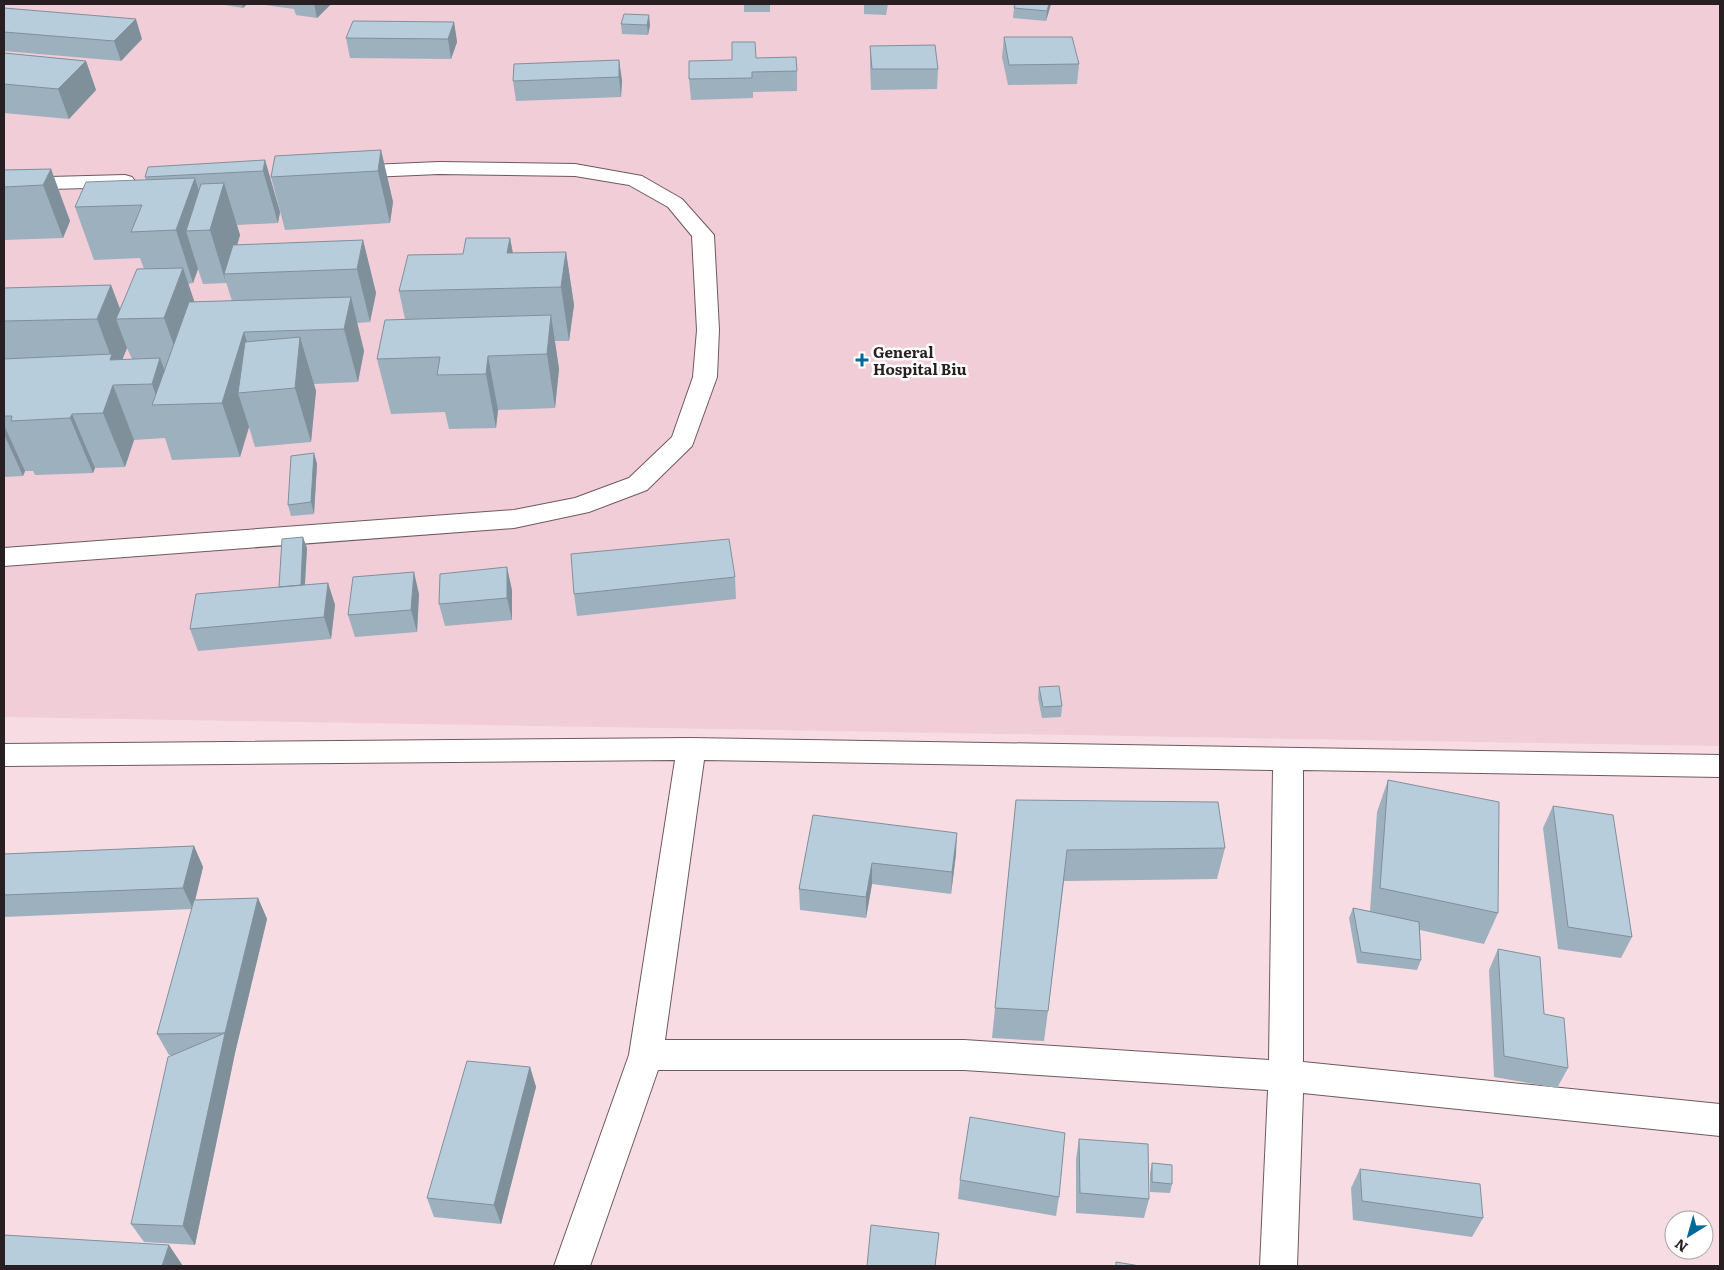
<svg xmlns="http://www.w3.org/2000/svg" width="1724" height="1270" viewBox="0 0 1724 1270" font-family="Literata,serif">
<style>
.built{fill:#f0cdd7}
.lines{fill:none;stroke-linecap:round;stroke-linejoin:round}
.minor-casing{stroke:#6f5960;stroke-width:2}
.minor{fill:#fff;fill-rule:evenodd}
.wall{fill:#9db0bd;fill-rule:evenodd}
.shaded-wall{fill:#80909a}
.building{fill:#b7cddc;stroke:#80909a}
.poi-dot{fill:#026997;stroke:#fff;stroke-width:2}
.labels{text-anchor:middle;dominant-baseline:central;stroke-width:5;stroke-linejoin:round;paint-order:stroke}
.poi-label{font-size:15px;font-weight:bold;fill:#281f22;stroke:#fff;text-anchor:start}
</style>
<rect width="100%" height="100%" fill="#f7dce3"/>
<!-- built -->
<path class="built" d="M4 4H1720V746L4 717Z"/>
<g class="lines">
<defs>
<path id="minor" d="M439 162 575 164 642 176 682 199 714 235 719 330 717 377 692 446 647 490 589 512 514 528 4 566V548L514 510 575 498 629 478 672 437 693 377 697 330 692 236 668 207 629 185 575 176 439 174 347 178 340 176 337 172 340 168 347 166Z
M4 174 50 177 125 175 132 177 135 181 132 185 125 187 50 189 4 186Z
M691 738 1720 755V777L1303 770V1062L1720 1104V1136L1303 1093 1297 1266H1260L1268 1090 964 1070H658L590 1266H554L629 1055 675 760 4 766V744ZM704 760 1273 770 1269 1060 964 1040H665Z"/>
</defs>
<!-- minor casing -->
<use href="#minor" class="minor-casing"/>
<!-- minor -->
<use href="#minor" class="minor"/>
</g>
<!-- wall -->
<path class="wall" d="M225 4H247L243 8 225 5Z
M258 4H331L317 18 296 15 294 9Z
M744 4H770V12H744Z
M864 4H888L886 15 864 14Z
M1051 4 1046 21 1013 18 1014 8Z
M4 8 142 39 121 61 4 51Z
M454 22 457 42 451 59 350 58 346 38Z
M621 24 650 25 648 35 622 34Z
M1004 37 1079 64 1077 84 1008 85 1002 57Z
M870 46 938 69 937 89 871 90 870 66Z
M4 53 86 61 96 90 69 119 4 113Z
M756 58 797 71V91L753 92V98L691 100 689 79 732 60Z
M619 60 622 81 621 97 516 101 513 81Z
M381 150 393 202 390 223 285 230 271 177Z
M265 160 280 212 278 223 237 225 240 235 237 245 363 240 376 293 370 322 357 323 364 351 358 382 314 384 316 391 311 442 255 447 249 427 240 457 172 460 165 438 134 440 125 467 95 468 93 473 35 475 33 471H25L23 476 4 477V288L111 285 120 310 144 269 140 258 94 260 75 207 146 180 145 177ZM198 269 203 284 226 283V282L232 301 194 302 188 284 193 283ZM127 348 132 359 122 360Z
M51 169 70 221 63 238 4 240V170Z
M510 238 513 253 566 252 574 305 569 341H555L559 369 555 408 498 410 496 428 449 429 445 412 391 414 377 359 405 319 399 291 463 254Z
M314 453 317 464 314 514 291 516 288 505Z
M307 548 305 585 328 583 335 605 331 639 198 651 190 629 279 587Z
M735 577 736 599 577 616 574 594Z
M512 590V620L445 626 439 604Z
M419 594 417 632 355 637 348 615Z
M1039 687 1062 706 1061 717 1042 718 1038 698Z
M1388 780 1498 913 1484 944 1420 930 1421 960 1417 970 1357 963 1349 918 1353 908 1370 911 1377 812Z
M1016 800 1225 848 1217 879 1064 881 1048 1011 1044 1041 992 1038Z
M1553 806 1632 937 1621 958 1558 949 1543 828Z
M813 815 956 854 951 894 872 884 866 918 800 910 799 889Z
M194 846 203 867 195 900 258 898 267 919 235 1053 195 1245 144 1242 131 1224 174 1055H169L157 1034 192 909 4 917V854Z
M1498 949 1544 1014 1568 1068 1557 1088 1494 1077 1489 970Z
M530 1067 536 1087 501 1224 434 1217 427 1198Z
M1079 1139 1149 1199 1144 1218 1076 1213V1159Z
M1152 1163 1172 1184 1170 1193 1150 1192V1173Z
M1360 1169 1483 1218 1472 1237 1353 1220 1351 1188Z
M960 1180 1059 1197 1056 1216 958 1199Z"/>
<!-- shaded-wall -->
<path class="shaded-wall" d="M242 4H247L243 8Z
M314 4H331L317 18Z
M1049 4H1051L1046 21 1047 11Z
M649 15 650 25 648 35 647 25Z
M136 19 142 39 121 61 114 41Z
M454 22 457 42 451 59 448 39Z
M619 60 622 81 621 97 619 77Z
M86 61 96 90 69 119 58 89Z
M381 150 393 202 390 223 378 171Z
M265 160 280 212 278 223 263 171Z
M51 169 70 221 63 238 43 185Z
M195 178 210 229 224 183 240 235 229 274H224L226 283 210 230 186 231 198 269 193 283 176 230Z
M510 238 519 288 507 253Z
M363 240 376 293 370 322 357 269Z
M566 252 574 305 569 341 561 287Z
M183 268 201 321 183 371 164 318Z
M111 285 124 319H116L127 348 118 370 110 360 111 357 97 319Z
M351 297 364 351 358 382 344 329Z
M551 315 559 369 555 408 547 354Z
M244 332 261 386 238 393 249 427 240 457 222 403Z
M300 337 316 391 311 442 295 388Z
M488 356 498 410 496 428 486 374Z
M160 358 177 404 159 405 152 384Z
M113 385 134 440 125 467 103 413Z
M72 414 95 468 93 473 70 418Z
M4 425 25 471 23 476 4 434Z
M314 453 317 464 314 514 311 502Z
M303 537 307 548 304 597 300 586Z
M507 567 512 590V620L507 598Z
M414 572 419 594 417 632 411 610Z
M328 583 335 605 331 639 324 617Z
M957 833 956 854 951 894 952 872Z
M194 846 203 867 193 909 183 888Z
M872 863V884L866 918V897Z
M258 898 267 919 235 1053 195 1245 183 1226 225 1033Z
M530 1067 536 1087 501 1224 494 1205Z
M169 1245 183 1266H162Z"/>
<!-- building -->
<path class="building" d="M1015 4H1049L1047 11 1014 8Z
M4 8 136 19 114 41 4 32Z
M624 14 649 15 647 25 621 24Z
M353 21 454 22 448 39 346 38Z
M1004 37H1072L1079 64 1009 65Z
M732 42H755L756 58 796 57 797 71 752 72V78L689 79V61L732 60Z
M935 45 938 69H872L870 46Z
M4 53 86 61 58 89 4 84Z
M619 60V77L513 81 514 64Z
M381 150 378 171 271 177 275 156Z
M265 160 263 171 145 177 148 167Z
M51 169 43 185 4 187V170Z
M195 178 176 230 131 232 142 205 75 207 86 182Z
M224 183 210 230 186 231 201 184Z
M466 238H510L507 253 566 252 561 287 399 291 408 255 463 254Z
M363 240 357 269 224 274 233 245Z
M183 268 164 318 116 319 137 269Z
M111 285 97 319 4 321V288Z
M351 297 344 329 244 332 222 403 152 405 189 302Z
M551 315 547 354 488 356 486 374 437 375 440 357 377 359 385 320Z
M300 337 295 388 238 393 245 342Z
M112 354 110 360 160 358 152 384 113 385 103 413 72 414 70 418 11 421 12 416H4V359Z
M314 453 311 502 288 505 291 456Z
M303 537 301 585 279 587 282 539Z
M729 539 735 577 574 594 571 554Z
M507 567V598L439 604 440 574Z
M414 572 411 610 348 615 353 577Z
M328 583 324 617 190 629 196 594Z
M1059 686 1062 706 1043 707 1039 687Z
M1388 780 1499 802 1498 913 1380 888Z
M1016 800 1218 802 1225 848 1067 850 1048 1011 995 1008Z
M1553 806 1613 815 1632 937 1568 927Z
M813 815 957 833 952 872 872 863 866 897 799 889Z
M194 846 183 888 4 895V854Z
M258 898 225 1033 157 1034 194 900Z
M1353 908 1419 922 1421 960 1361 952Z
M1498 949 1540 957 1544 1014 1564 1018 1568 1068 1504 1056Z
M225 1033 183 1226 131 1224 168 1057Z
M467 1061 530 1067 494 1205 427 1198Z
M970 1117 1065 1133 1059 1197 960 1180Z
M1079 1139 1148 1144 1149 1199 1080 1193Z
M1152 1163 1172 1165V1184L1152 1182Z
M1360 1169 1480 1184 1483 1218 1362 1201Z
M871 1225 939 1233 935 1266H867Z
M4 1235 169 1245 162 1266H4Z
M1116 1262 1140 1266H1116Z"/>
<!-- markers -->
<path class="poi-dot" d="M859.5 352.5h5v5h5v5h-5v5h-5v-5h-5v-5h5z"/>
<g class="labels">
<!-- poi labels -->
<g class="poi-label">
<text x="873" y="351">General<tspan x="873" dy="17">Hospital Biu</tspan></text>
</g>
</g>
<!-- border -->
<rect width="1724" height="1270" fill="none" stroke="#281f22" stroke-width="10"/>
<!-- north arrow -->
<g transform="translate(1689 1235) rotate(217)"><circle r="24" fill="#ffffff" stroke="#a9a5a7"/>
<path d="M0-4L9 19L0 12L-9 19Z" fill="#026997"/>
<text y="-8" font-size="14" font-weight="bold" text-anchor="middle" fill="#281f22">N</text>
</g>
</svg>
